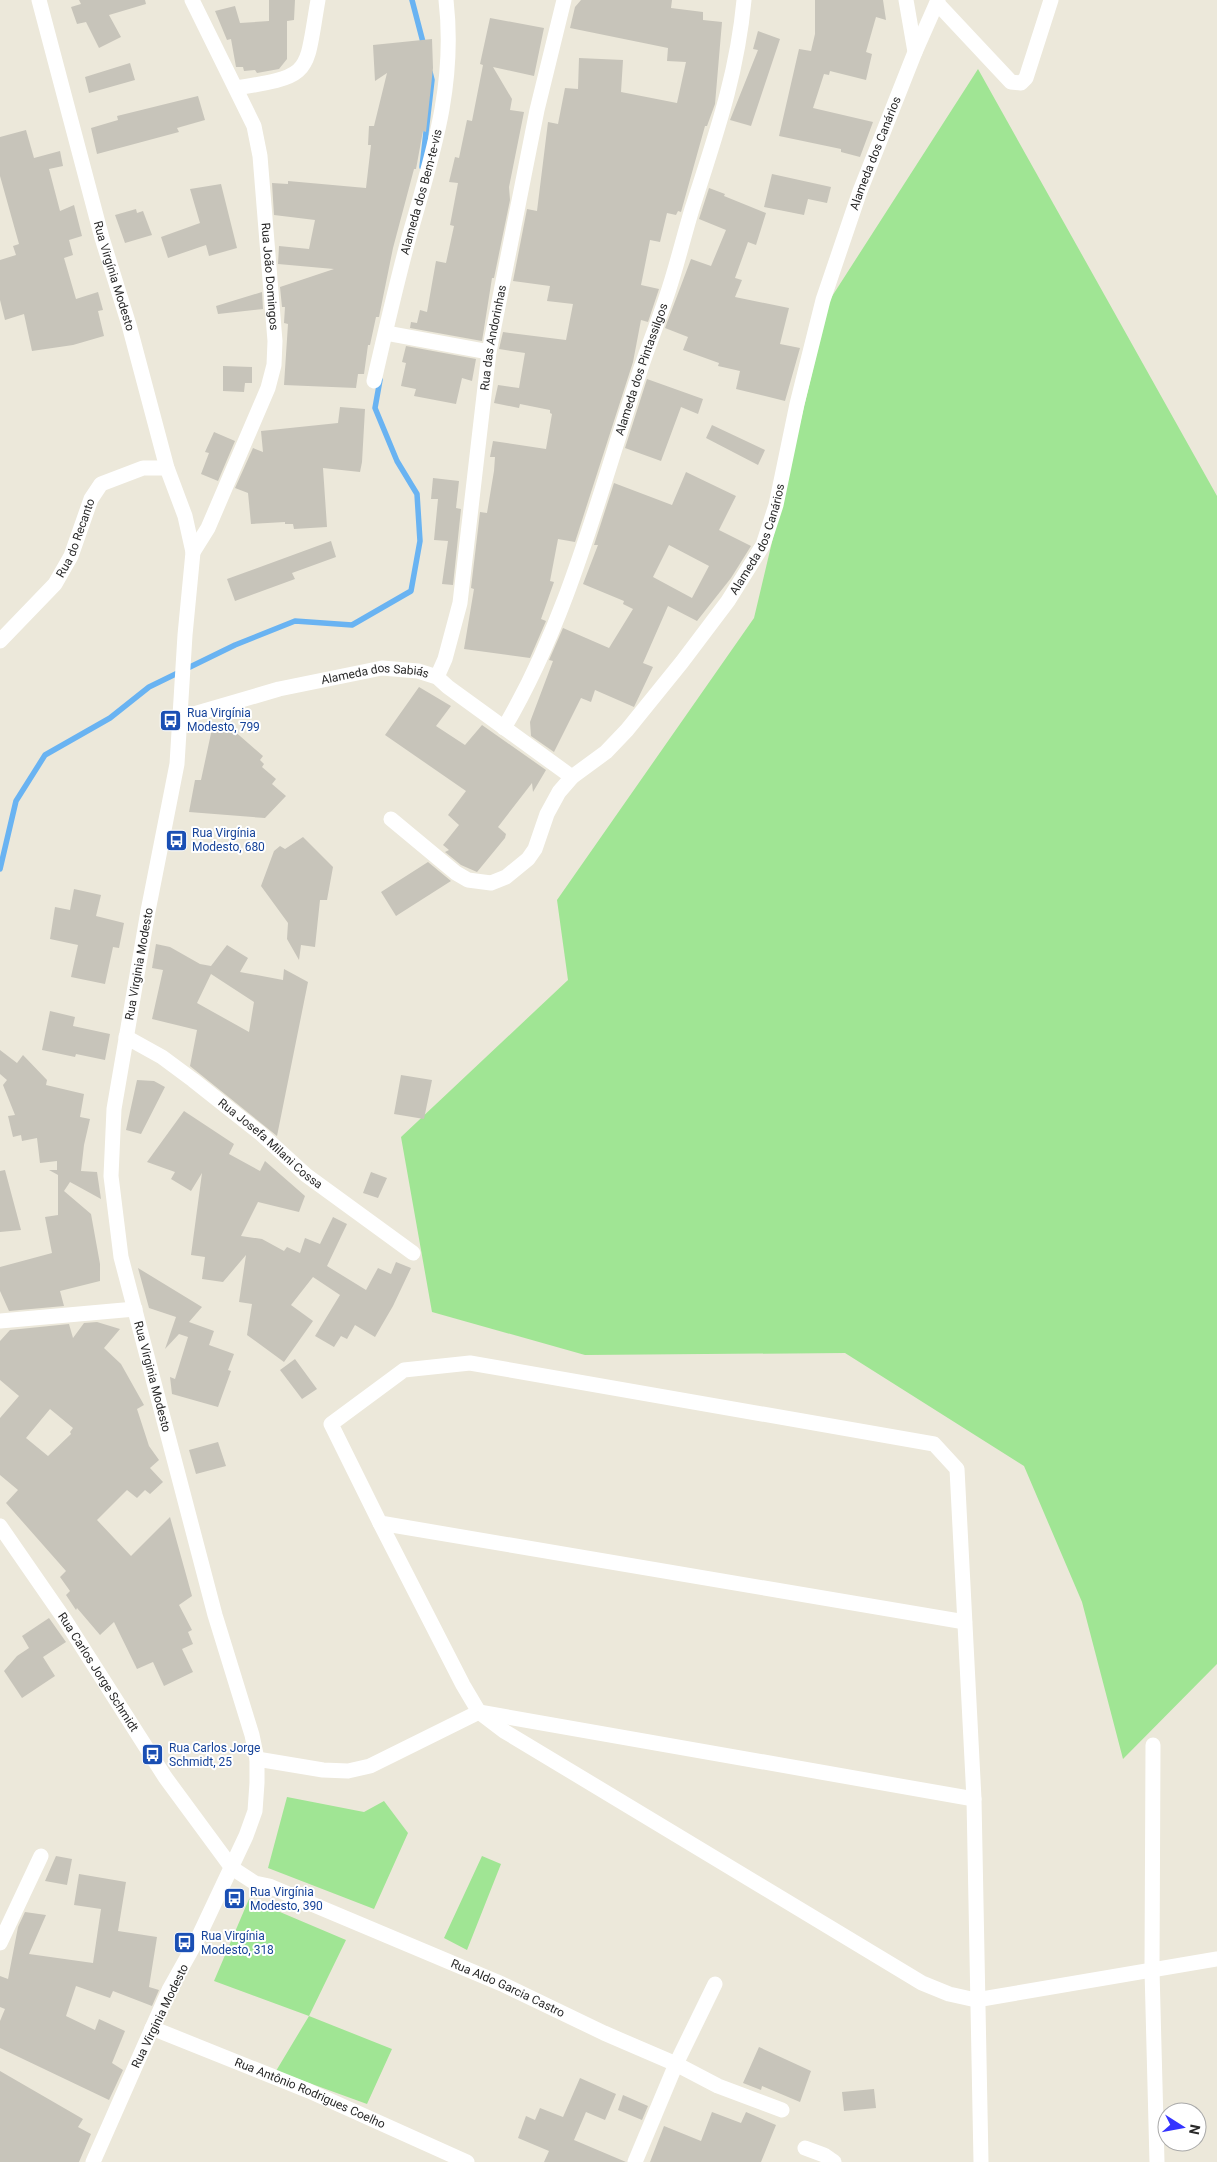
<svg xmlns="http://www.w3.org/2000/svg" width="1217" height="2162" viewBox="0 0 1217 2162" font-family="Roboto,sans-serif">
<style>
.green{fill:#a0e594}
.lines{fill:none;stroke-linecap:round;stroke-linejoin:round}
.stream{stroke:#69b3f2;stroke-width:5.5}
.building{fill:#c7c4ba;fill-rule:evenodd}
.street{stroke:#fff;stroke-width:15}
.labels{text-anchor:middle;dominant-baseline:central;stroke-width:4;stroke-linejoin:round;paint-order:stroke}
.street-label{font-size:12px;fill:#292929;stroke:#fff}
.transit-label{font-size:12px;fill:#164399;stroke:#fff;text-anchor:start}
</style>
<rect width="100%" height="100%" fill="#ece8da"/>
<!-- green -->
<path class="green" d="M978 69 1217 496V1664L1123 1759 1082 1602 1024 1466 845 1353 585 1355 432 1312 401 1137 568 980 557 900 754 618 829 301Z
M287 1797 364 1812 384 1801 408 1833 374 1909 268 1868Z
M482 1856 501 1864 467 1950 444 1938Z
M249 1899 346 1940 309 2016 392 2049 367 2104 276 2071 309 2016 214 1981Z"/>
<g class="lines">
<!-- stream -->
<path class="stream" d="M412 0 424 46
M422 167 432 80 430 72
M0 869 16 801 45 755 110 718 149 687 235 645 295 621 352 625 411 591 420 541 417 494 397 461 375 408 380 380"/>
</g>
<!-- building -->
<path class="building" d="M79 0H145L146 4 109 15 121 37 99 48 86 22 77 24 71 7 81 4Z
M269 0H295L294 20 287 21V59L279 69 257 73 255 70 244 71 243 67H236L231 39 227 40 215 11 235 6 240 23 269 21Z
M581 0H672L671 8 703 12V20L722 22 715 104 707 126H705L681 212 678 211 676 215 667 213 660 242 650 240 641 285 659 289 648 322 641 320 633 362 575 542 558 539 550 581 554 582 541 619 546 621 530 658 464 649 474 589 471 588 480 512 487 513 494 471 495 457H490L493 441 546 449 552 414 550 413V410L520 404 519 408 494 403 498 385 519 388 525 353 499 349 503 332 566 340 573 304 547 301 550 286 513 281 527 209 537 211 548 122 558 124 565 88 578 89 579 58 623 60 621 92 677 103 686 62 667 61 668 48 570 28 575 7Z
M815 0H883L886 20 876 17 866 52 872 54 866 80 830 71 829 75 824 74 813 108 873 122 860 157 841 152V149L779 136 799 49 811 51 815 34Z
M490 18 544 28 534 76 493 67 512 99 510 110 524 112 509 187 510 200 494 278H492L482 341 410 328 411 322 417 323 420 310 427 312 436 261 446 263 454 226 450 225 458 183 449 182 455 157 459 158 467 120 472 121 483 65 480 64Z
M758 31 780 39 751 126 730 120 758 50 753 49Z
M432 39 433 68 426 132 423 131 416 169H414L393 248 379 317H376L370 345H368L364 374H358L356 388 284 385 288 324 284 323 285 307H282L280 287 334 269 278 264 279 246 309 249 315 220 274 215 272 183 288 184V181L366 188 371 145H368L369 126H374L387 73 375 81 373 45Z
M130 63 135 80 89 93 85 77Z
M198 96 205 120 177 128 179 132 97 154 91 128 118 120 117 116Z
M26 130 34 158 60 151 63 166 49 169 60 211 74 205 82 236 69 240 73 255 64 258 76 299 98 292 103 310 98 311 104 336 73 345 32 351 24 314 5 320 0 300V260L16 255 13 246 19 244 0 176V137Z
M772 174 831 187 827 203 808 199 804 215 764 207Z
M221 184 237 248 209 256 206 245 168 258 161 237 200 223 190 189Z
M709 188 725 194 724 196 766 213 756 245 748 242 735 278 742 280 735 297 789 308 780 344 800 348 785 401 736 389 740 371 718 366 719 363 683 350 688 337 665 328 691 259 711 266 726 230 699 219Z
M136 209 137 213 143 211 152 235 125 243 115 215Z
M262 292 263 309 218 314 216 306Z
M406 346 476 359 472 381 462 378 456 404 414 396 416 389 401 386 406 363 402 362Z
M223 366 252 367V383H245L244 392 223 391Z
M647 379 703 399 698 414 681 407 661 461 625 448Z
M340 407 365 409 362 462 360 472 323 468 327 527 294 529 293 524H285V522L251 524 248 493 235 488 253 448 263 452 261 431 338 423Z
M712 425 765 450 758 465 706 438Z
M214 432 235 441 218 481 201 474 209 453 205 452Z
M686 472 736 496 719 530 751 546 731 578 697 621 668 606 643 663 653 667 634 707 595 690 591 702 581 698 554 752 531 736 530 722 553 661 549 660 563 628 609 648 633 609 623 604 624 601 583 584 598 545H594L614 483 672 505ZM669 545 709 566 692 598 653 577Z
M433 478 459 481 456 508 461 509 453 585 442 584 448 541 434 540 438 499H431Z
M331 541 336 557 292 573 295 579 235 601 227 579Z
M419 687 451 706 436 726 465 745 482 725 546 770 533 792 532 783 498 827 506 834 505 838 477 872 461 865 445 852 449 850 443 845 459 825 448 815 466 791 385 735Z
M224 722 263 756 260 760 264 764 262 767 276 779 272 784 286 796 265 818 189 812 195 780H201L213 724Z
M303 837 333 867 327 900H320L315 947 301 945 299 960 287 939 288 923 261 886 274 851 280 846 285 849Z
M428 862 451 881 396 916 381 892Z
M74 889 101 895 96 916 124 923 119 948 113 947 105 984 71 977 78 945 50 939 55 907 70 910Z
M156 944 170 947 200 964 211 966 227 945 248 958 240 972 283 980 284 969 308 982 277 1136 190 1066 197 1030 152 1019 163 970 152 968ZM211 974 254 1002 249 1032 197 1003Z
M50 1011 75 1017 73 1026 110 1034 105 1060 76 1054 75 1057 42 1050Z
M0 1050 17 1063 23 1055 47 1080 46 1085 84 1094 80 1117 90 1119 84 1145 81 1171 97 1172 101 1199 70 1182 64 1191 91 1214 100 1264V1281L60 1291 64 1306 9 1311 0 1291V1267L52 1253 45 1217 58 1215V1175L49 1170H57V1161L40 1163 37 1138 22 1141 21 1135 13 1137 8 1116 15 1115 3 1085 7 1080 0 1074Z
M401 1075 432 1080 424 1119 394 1114Z
M137 1080 154 1081 165 1087 141 1134 126 1130Z
M184 1111 234 1144 229 1154 260 1171 265 1161 305 1196 299 1212 258 1202 241 1236 262 1239 284 1251 287 1247 300 1253 305 1238 320 1244 333 1217 347 1224 327 1266 366 1290 378 1268 391 1274 396 1262 411 1268 393 1306 375 1337 355 1325 347 1339 341 1336 334 1347 315 1336 340 1295 313 1277 291 1305 313 1321 284 1362 247 1335 252 1304 239 1302 246 1255 223 1282 202 1279 205 1257 191 1255 202 1173 191 1191 171 1179 175 1172 147 1162Z
M5 1170 21 1230 0 1232V1171Z
M371 1172 387 1178 378 1198 363 1193Z
M138 1268 202 1307 189 1322 214 1331 209 1345 234 1354 228 1370 231 1371 218 1407 172 1394 170 1377 175 1379 188 1337 179 1334 165 1349 176 1317 149 1308Z
M97 1322 120 1329 104 1348 121 1364 144 1405 137 1409 149 1446 159 1460 150 1468 163 1482 150 1494 145 1490 137 1498 127 1490 97 1520 131 1556 170 1517 192 1596 179 1605 192 1630 188 1632 193 1644 182 1649 193 1672 164 1686 153 1662 137 1669 114 1622 100 1635 77 1608 76 1610 66 1595 70 1591 60 1577 66 1571 6 1503 18 1490 0 1475V1418L19 1396 0 1380V1341L10 1330 69 1324 73 1338 84 1323ZM50 1409 73 1428 70 1432 71 1434 48 1456 26 1438Z
M295 1359 317 1389 302 1399 280 1370Z
M218 1442 226 1466 196 1474 189 1450Z
M49 1618 66 1642 43 1657 55 1676 22 1698 4 1671 17 1656 29 1648 22 1636Z
M56 1856 72 1859 67 1885 45 1881Z
M79 1874 126 1882 118 1931 157 1937 149 1987 159 1990 152 2006 113 1991 110 1998 76 1986 66 2016 95 2030 99 2019 125 2031 112 2063 123 2070 109 2100 0 2048V2021L5 2009 0 2007V1976L8 1979 18 1927 25 1912 46 1915 29 1954 93 1963 101 1909 74 1905Z
M759 2047 811 2071 800 2102 762 2086 761 2090 743 2083Z
M0 2071 83 2119 78 2127 91 2134 79 2162H0Z
M580 2078 616 2094 605 2120 586 2112 574 2140 626 2162H544L549 2151 518 2138 526 2116 535 2120 540 2108 563 2117Z
M874 2089 876 2108 844 2111 842 2092Z
M623 2095 648 2106 642 2120 618 2110Z
M712 2112 741 2123 746 2112 776 2125 761 2162H650L664 2126 701 2141Z"/>
<g class="lines">
<!-- street -->
<g class="street">
<path id="s1" d="M39 0 102 238 129 325 167 468 185 516 193 552 185 635 177 764 148 911 114 1109 111 1176 121 1257 215 1615 252 1735 257 1759V1783L255 1811 246 1836 197 1940 169 1990 93 2162"/>
<path id="s2" d="M192 0 254 126 260 156 275 341 274 365 268 388 208 528 193 552"/>
<path d="M937 3 1011 82 1021 83 1026 78 1051 0"/>
<path d="M915 52 938 0"/>
<path d="M236 88C314 76 305 74 318 0"/>
<path d="M386 333 489 352"/>
<path id="s3" d="M374 381C385 333 396 285 409 237 432 156 456 86 446 0"/>
<path id="s4" d="M0 641 55 584 71 556 91 499 101 484 143 468H167"/>
<path id="s5" d="M437 677 445 659 460 603 489 352 537 110 564 0"/>
<path id="s6" d="M180 718 279 689 382 668 418 671 437 677 448 687 572 777"/>
<path id="s7" d="M504 728C570 616 600 489 641 368 649 344 658 322 666 298 676 269 683 239 692 209 715 137 737 76 744 0"/>
<path id="s8" d="M391 819 456 873 468 880 491 883 506 877 528 859 535 849 547 814 559 792 572 777 606 752 627 730 682 662 728 601 763 545 776 505 797 404 823 300 860 191 915 52 906 0"/>
<path id="s9" d="M126 1037 162 1057 193 1080 260 1133 306 1175 413 1253"/>
<path d="M0 1321 135 1309"/>
<path d="M380 1523 463 1685 479 1712 504 1731 922 1983 949 1994 976 2000 1217 1959"/>
<path id="s10" d="M0 1526 65 1620 165 1777 232 1868 255 1883 269 1886 502 1984 604 2033 676 2064 718 2086 782 2110"/>
<path d="M1153 1745 1152 1970 1157 2162"/>
<path d="M257 1759 323 1770 348 1771 370 1766 479 1712 974 1799 957 1469 934 1444 470 1363 404 1370 331 1424 380 1523 965 1622"/>
<path d="M974 1799 981 2162"/>
<path d="M0 1943 41 1856"/>
<path id="s11" d="M152 2028 309 2091 467 2162"/>
<path d="M805 2148 824 2155 834 2162"/>
<path d="M635 2162 676 2064 715 1984"/>
</g>
</g>
<!-- icons -->
<defs>
<symbol id="bus-square" viewBox="-11 -11 22 22"><rect x="-9" y="-9" width="18" height="18" rx="4" fill="#1a4fb4" stroke="#fff"/><path d="M-5-6H5V4H4V6H2V4H-2V6H-4V4H-5ZM-3.5-4V0h7V-4ZM-3.5 1.2v1.5H-2V1.2ZM2 1.2v1.5H3.5V1.2Z" fill="#fff"/></symbol>
</defs>
<g fill-rule="evenodd">
<use href="#bus-square" x="158" y="708" width="25" height="25"/>
<use href="#bus-square" x="164" y="828" width="25" height="25"/>
<use href="#bus-square" x="140" y="1742" width="25" height="25"/>
<use href="#bus-square" x="222" y="1886" width="25" height="25"/>
<use href="#bus-square" x="172" y="1930" width="25" height="25"/>
</g>
<g class="labels">
<!-- street labels -->
<g class="street-label">
<text stroke="none"><textPath href="#s8" startOffset="971">Alameda dos Canários</textPath></text>
<text stroke="none"><textPath href="#s3" startOffset="195">Alameda dos Bem-te-vis</textPath></text>
<text stroke="none"><textPath href="#s1" startOffset="286">Rua Virgínia Modesto</textPath></text>
<text stroke="none"><textPath href="#s2" startOffset="292">Rua João Domingos</textPath></text>
<text stroke="none"><textPath href="#s5" startOffset="345">Rua das Andorinhas</textPath></text>
<text stroke="none"><textPath href="#s7" startOffset="385">Alameda dos Pintassilgos</textPath></text>
<text stroke="none"><textPath href="#s4" startOffset="130">Rua do Recanto</textPath></text>
<text stroke="none"><textPath href="#s8" startOffset="566">Alameda dos Canários</textPath></text>
<text stroke="none"><textPath href="#s6" startOffset="201">Alameda dos Sabiás</textPath></text>
<text transform="translate(139 964) rotate(-80)">Rua Virginia Modesto</text>
<text stroke="none"><textPath href="#s9" startOffset="180">Rua Josefa Milani Cossa</textPath></text>
<text stroke="none"><textPath href="#s1" startOffset="1409">Rua Virginia Modesto</textPath></text>
<text stroke="none"><textPath href="#s10" startOffset="176">Rua Carlos Jorge Schmidt</textPath></text>
<text stroke="none"><textPath href="#s10" startOffset="715">Rua Aldo Garcia Castro</textPath></text>
<text transform="translate(160 2016) rotate(-64)">Rua Virginia Modesto</text>
<text stroke="none"><textPath href="#s11" startOffset="171">Rua Antônio Rodrigues Coelho</textPath></text>
</g>
<!-- transit labels -->
<g class="transit-label">
<text x="187" y="713">Rua Virgínia<tspan x="187" dy="14">Modesto, 799</tspan></text>
<text x="192" y="833">Rua Virgínia<tspan x="192" dy="14">Modesto, 680</tspan></text>
<text x="169" y="1748">Rua Carlos Jorge<tspan x="169" dy="14">Schmidt, 25</tspan></text>
<text x="250" y="1892">Rua Virgínia<tspan x="250" dy="14">Modesto, 390</tspan></text>
<text x="201" y="1936">Rua Virgínia<tspan x="201" dy="14">Modesto, 318</tspan></text>
</g>
</g>
<!-- north arrow -->
<g transform="translate(1182 2127) rotate(101)"><circle r="24" fill="#ffffff" stroke="#a9a9a9"/>
<path d="M0-4L9 19L0 12L-9 19Z" fill="#3534ff"/>
<text y="-8" font-size="14" font-weight="bold" text-anchor="middle" fill="#292929">N</text>
</g>
</svg>
